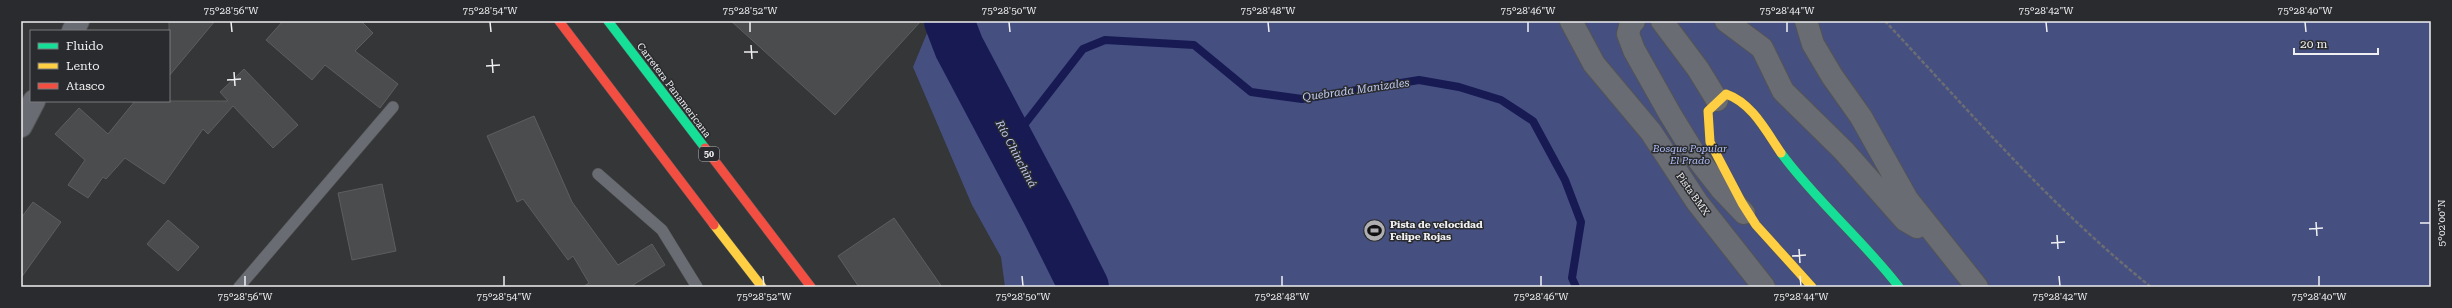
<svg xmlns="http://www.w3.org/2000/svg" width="2452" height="308" viewBox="0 0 2452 308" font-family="'Roboto Serif',serif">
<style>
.green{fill:#455081}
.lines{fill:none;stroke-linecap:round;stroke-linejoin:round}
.stream{stroke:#181b53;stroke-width:8}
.river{stroke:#181b53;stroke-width:50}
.building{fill:#4b4c4d;stroke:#5d5e5f}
.lane-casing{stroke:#535455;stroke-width:12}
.street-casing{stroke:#535455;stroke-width:24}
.fast-casing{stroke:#535455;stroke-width:10}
.slow-casing{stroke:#535455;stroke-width:10}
.jam-casing{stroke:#535455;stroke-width:10}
.path{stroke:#6b6d73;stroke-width:2.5;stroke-dasharray:4 2;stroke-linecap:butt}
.lane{stroke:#6a6c74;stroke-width:11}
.street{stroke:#6a6c74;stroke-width:22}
.fast{stroke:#16e098;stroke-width:9}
.slow{stroke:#ffcf43;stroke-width:9}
.jam{stroke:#f24e42;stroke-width:9}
.ticks{fill:none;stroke:#f0f0f2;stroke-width:1.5}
.labels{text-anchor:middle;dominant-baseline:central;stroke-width:3;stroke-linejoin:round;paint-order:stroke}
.shield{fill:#2a2b2e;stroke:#b5b5b7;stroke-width:1}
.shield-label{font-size:9px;font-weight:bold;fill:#f0f0f2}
.street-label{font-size:10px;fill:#f0f0f2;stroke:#2a2b2e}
.park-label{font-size:10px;font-style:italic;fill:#b0bff9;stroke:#2a2b2e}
.poi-label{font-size:10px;font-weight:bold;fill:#f0f0f2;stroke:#2a2b2e;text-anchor:start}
.water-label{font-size:11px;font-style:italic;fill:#c2cdf4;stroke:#2a2b2e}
.neatline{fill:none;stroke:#f0f0f2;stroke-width:1.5}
.ticks-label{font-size:10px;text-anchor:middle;fill:#f0f0f2}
</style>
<rect width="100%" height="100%" fill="#353637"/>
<!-- green -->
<path class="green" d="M932 21H2431V287H1005L1001 257 972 205 913 67Z"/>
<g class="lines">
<!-- stream -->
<path class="stream" d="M1010 143 1083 49 1105 40 1194 45 1251 92 1302 99 1419 80 1459 87 1501 100 1533 121 1565 180 1581 222 1572 278 1576 287"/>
<!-- river -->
<path class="river" d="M949 21 959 47 1048 215 1084 287"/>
</g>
<!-- building -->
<path class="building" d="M169 21H215L169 76Z
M283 21H361L373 33 355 51 398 84 380 108 325 65 312 80 266 40Z
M731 21H921L835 115Z
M244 69 298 125 273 148 233 106 208 134 203 129 164 184 125 158 106 179 103 177 88 198 68 185 85 160 55 134 79 108 108 134 135 101H228L220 92Z
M534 116 572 202 618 265 652 244 665 265 633 285 634 287H583L589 283 573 256 568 260 523 199 517 202 487 136Z
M382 184 396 251 352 260 338 193Z
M33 202 61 222 21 278V218Z
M894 218 942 287H859L838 256Z
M168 220 199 247 178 271 147 244Z"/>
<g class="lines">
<defs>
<path id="lane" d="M598 174 662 230 697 287
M239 287 393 107"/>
<path id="street" d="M1571 21 1594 64 1651 132 1697 202 1764 287
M1634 21 1631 22 1628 34 1634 50 1670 114 1697 158 1722 190 1744 213
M1662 21 1698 69 1717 100
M1726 21 1762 48 1783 91 1844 151 1905 220 1917 227
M1806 21 1813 44 1832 76 1861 117 1907 199 1977 287
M73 31 78 21
M21 126 34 101"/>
<path id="fast" d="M608 21 705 148
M1781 153C1816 201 1863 240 1899 287"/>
<path id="slow" d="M1781 153C1766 131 1752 103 1726 94L1708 111 1710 142 1742 203 1756 225 1812 287
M714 225 762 287"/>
<path id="jam" d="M559 21 714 225
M705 148 811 287"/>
</defs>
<!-- lane casing -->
<use href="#lane" class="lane-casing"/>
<!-- street casing -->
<use href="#street" class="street-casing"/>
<!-- fast casing -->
<use href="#fast" class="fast-casing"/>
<!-- slow casing -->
<use href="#slow" class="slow-casing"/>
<!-- jam casing -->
<use href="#jam" class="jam-casing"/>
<!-- path -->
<path class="path" d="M1885 21C1971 113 2053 209 2151 287"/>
<!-- lane -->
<use href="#lane" class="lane"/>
<!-- street -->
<use href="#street" class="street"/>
<!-- fast -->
<use href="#fast" class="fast"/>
<!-- slow -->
<use href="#slow" class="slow"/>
<!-- jam -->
<use href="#jam" class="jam"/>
</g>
<!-- ticks -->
<path class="ticks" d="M231 22 232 32M490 22 491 32M750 22V32M1009 22 1010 32M1268 22 1269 32M1528 22V32M1787 22V32M2046 22 2047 32M2305 22 2306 32M751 45 752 59M744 52H758M492 59 493 73M486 66 500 65M234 72 235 86M227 80 241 79M2316 222 2317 236M2420 223H2430M2309 229 2323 228M2057 235 2058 249M2051 243 2065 242M1799 249 1800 263M1792 256 1806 255M245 276V286M504 276V286M763 276 764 286M1022 276 1023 286M1282 276V286M1541 276V286M1800 276 1801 286M2059 276 2060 286M2319 276V286"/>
<!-- icons -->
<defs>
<symbol id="stadium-disc" viewBox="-11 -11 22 22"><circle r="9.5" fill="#afafb1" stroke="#2a2b2e"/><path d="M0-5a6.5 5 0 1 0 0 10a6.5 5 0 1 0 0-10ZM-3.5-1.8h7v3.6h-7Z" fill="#111"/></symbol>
</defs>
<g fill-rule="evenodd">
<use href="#stadium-disc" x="1362" y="218" width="25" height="25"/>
</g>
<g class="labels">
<!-- shield labels -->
<rect class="shield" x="699" y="147" width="20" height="14" rx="3"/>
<g class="shield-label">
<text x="709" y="154">50</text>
</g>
<!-- street labels -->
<g class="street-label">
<text transform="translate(674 90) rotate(53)">Carretera Panamericana</text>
<text transform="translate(1693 194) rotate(55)">Pista BMX</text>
</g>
<!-- park labels -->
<g class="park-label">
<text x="1690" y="148">Bosque Popular<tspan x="1690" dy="12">El Prado</tspan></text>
</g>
<!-- poi labels -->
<g class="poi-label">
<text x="1390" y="224">Pista de velocidad<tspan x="1390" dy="12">Felipe Rojas</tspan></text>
</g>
<!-- water labels -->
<g class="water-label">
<text transform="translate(1356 90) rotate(-8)">Quebrada Manizales</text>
<text transform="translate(1016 154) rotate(62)">Río Chinchiná</text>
</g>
</g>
<!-- border -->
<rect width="2452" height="308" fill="none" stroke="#2a2b2e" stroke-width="44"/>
<!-- legend -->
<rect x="30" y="30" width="140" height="72" fill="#2a2b2e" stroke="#797a7c"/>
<rect x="38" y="43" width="20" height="6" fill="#16e098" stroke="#797a7c"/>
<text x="66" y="50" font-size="12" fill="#f0f0f2">Fluido</text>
<rect x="38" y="63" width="20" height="6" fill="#ffcf43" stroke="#797a7c"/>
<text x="66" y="70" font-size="12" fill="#f0f0f2">Lento</text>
<rect x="38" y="83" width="20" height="6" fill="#f24e42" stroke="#797a7c"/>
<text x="66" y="90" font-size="12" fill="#f0f0f2">Atasco</text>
<!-- scale -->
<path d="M2294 48v6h84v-6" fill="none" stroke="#f0f0f2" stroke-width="2"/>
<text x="2300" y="48" font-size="12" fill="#f0f0f2" stroke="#2a2b2e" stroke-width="3" paint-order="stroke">20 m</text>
<rect x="22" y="22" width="2408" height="264" class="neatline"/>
<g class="ticks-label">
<text x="231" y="14">75°28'56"W</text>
<text x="490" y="14">75°28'54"W</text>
<text x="750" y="14">75°28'52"W</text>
<text x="1009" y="14">75°28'50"W</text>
<text x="1268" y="14">75°28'48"W</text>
<text x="1528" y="14">75°28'46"W</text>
<text x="1787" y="14">75°28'44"W</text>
<text x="2046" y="14">75°28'42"W</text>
<text x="2305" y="14">75°28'40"W</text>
<text transform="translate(2441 223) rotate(-90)" y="4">5°02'00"N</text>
<text x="245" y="300">75°28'56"W</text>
<text x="504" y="300">75°28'54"W</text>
<text x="764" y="300">75°28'52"W</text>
<text x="1023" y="300">75°28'50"W</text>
<text x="1282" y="300">75°28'48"W</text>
<text x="1541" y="300">75°28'46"W</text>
<text x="1801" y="300">75°28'44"W</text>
<text x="2060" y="300">75°28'42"W</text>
<text x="2319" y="300">75°28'40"W</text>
</g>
</svg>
